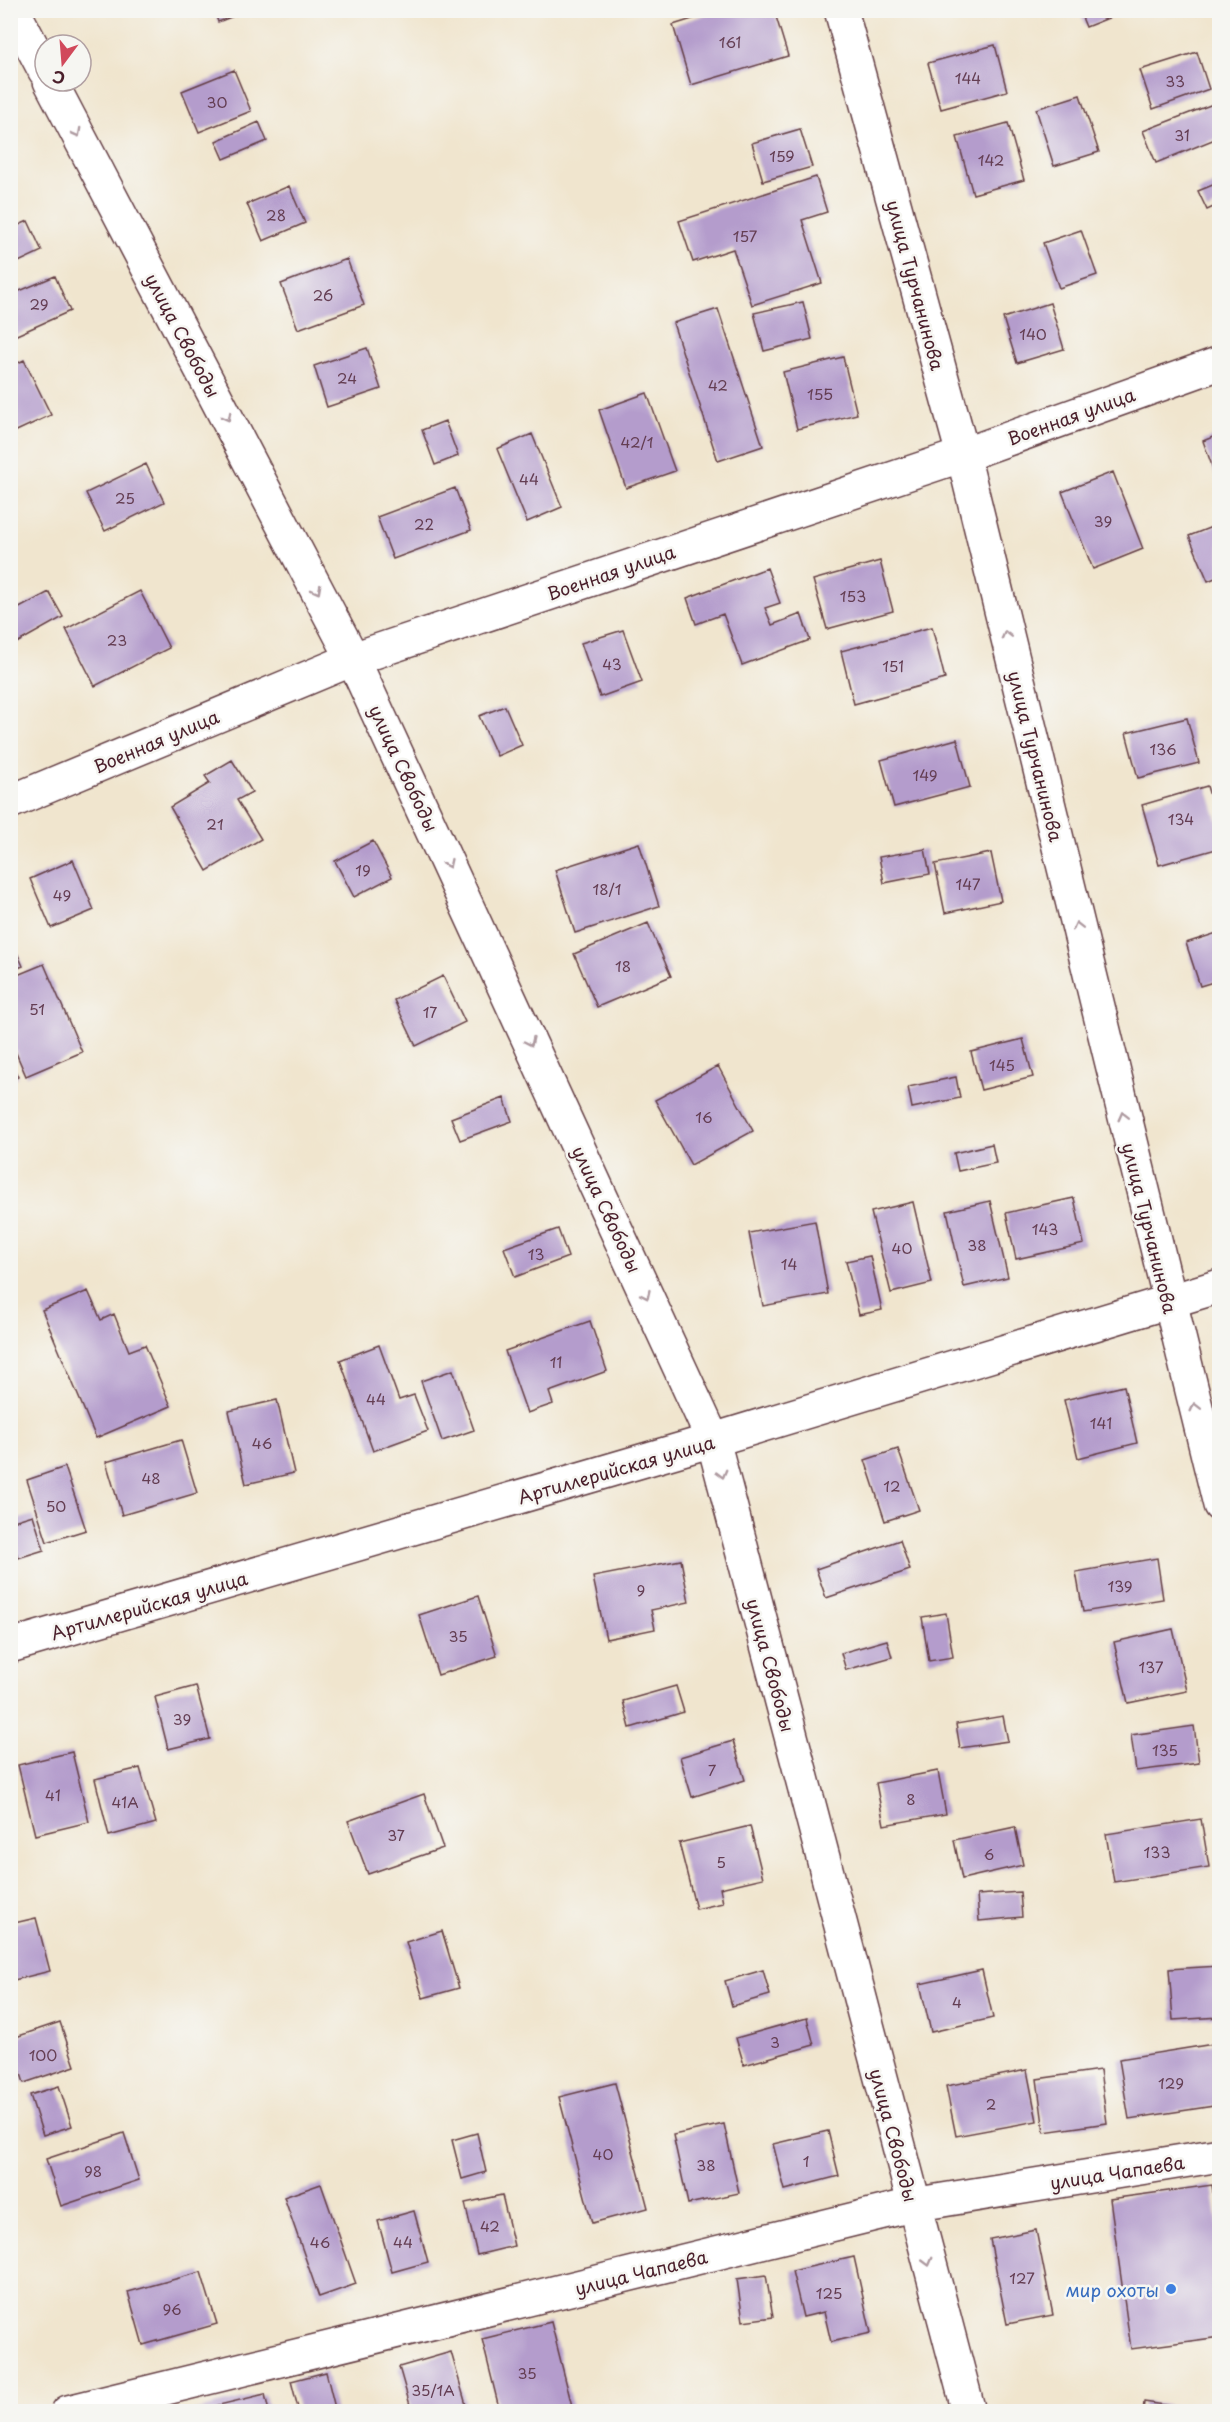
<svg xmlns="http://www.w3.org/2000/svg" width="1230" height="2422" viewBox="0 0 1230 2422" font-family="'Playpen Sans',sans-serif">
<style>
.building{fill:#b49ccc}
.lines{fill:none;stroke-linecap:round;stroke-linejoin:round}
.minor-casing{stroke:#633d43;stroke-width:36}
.tertiary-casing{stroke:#633d43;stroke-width:36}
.minor{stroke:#fff;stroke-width:33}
.tertiary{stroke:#fff;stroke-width:33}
.oneway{stroke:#ae9aa0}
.shop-dot{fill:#3f7fe0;stroke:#f6f6f2;stroke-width:2}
.labels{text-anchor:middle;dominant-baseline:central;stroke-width:5;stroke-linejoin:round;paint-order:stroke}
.number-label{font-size:15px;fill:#643e53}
.street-label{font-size:18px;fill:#4a1f2b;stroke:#f6f6f2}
.shop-label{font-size:18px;fill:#366cbe;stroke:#f6f6f2;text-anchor:end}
</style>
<rect width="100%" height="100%" fill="#f6f6f2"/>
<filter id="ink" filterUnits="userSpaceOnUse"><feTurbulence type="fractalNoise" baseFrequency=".0167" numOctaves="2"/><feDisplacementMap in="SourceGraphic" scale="12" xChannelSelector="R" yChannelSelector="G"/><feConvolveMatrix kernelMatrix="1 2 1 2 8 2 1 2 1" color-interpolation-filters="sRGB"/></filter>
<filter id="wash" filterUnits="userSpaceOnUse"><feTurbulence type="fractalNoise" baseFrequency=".008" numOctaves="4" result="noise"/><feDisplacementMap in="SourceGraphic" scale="24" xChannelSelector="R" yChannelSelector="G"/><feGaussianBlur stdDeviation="1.35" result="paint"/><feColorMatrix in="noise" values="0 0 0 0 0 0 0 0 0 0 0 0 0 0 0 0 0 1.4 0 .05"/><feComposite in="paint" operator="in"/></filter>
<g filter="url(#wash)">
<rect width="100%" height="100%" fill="#f0e5ce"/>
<g id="blocks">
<!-- building -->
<path class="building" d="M214 10H247V11L218 22Z
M721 10H774L788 56 691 85 673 25Z
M1079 10H1126V11L1086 27Z
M995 45 1007 91 941 109 928 63Z
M1197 52 1209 89 1153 109 1140 70Z
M234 70 251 111 199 132 182 91Z
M1080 95 1099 152 1054 166 1036 109Z
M1213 104 1220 120V137L1156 163 1143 131Z
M259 122 267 141 224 159 216 141Z
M1008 123 1024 180 973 194 957 137Z
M800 129 812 167 763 181 752 143Z
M816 177 827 212 802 220 822 283 752 305 733 249 693 262 679 221Z
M1220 182V204L1207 210 1198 191Z
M289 186 305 223 263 241 247 204Z
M28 221 42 251 10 266V229Z
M1081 230 1097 275 1059 288 1043 243Z
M347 259 364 305 298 329 281 284Z
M55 276 70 311 10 338V295Z
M803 302 812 339 764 351 754 313Z
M1050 303 1064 349 1017 363 1003 318Z
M718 309 763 446 718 461 673 323Z
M367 348 381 389 327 407 314 366Z
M843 357 857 414 797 429 783 372Z
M24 360 51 415 10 434V367Z
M647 393 675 471 626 488 599 410Z
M445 421 458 456 435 465 422 430Z
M532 434 562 507 527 522 497 449Z
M1220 434V484L1219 485 1203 441Z
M146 464 164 502 105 531 86 493Z
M1113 472 1143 549 1093 569 1062 492Z
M455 488 471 530 393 559 377 517Z
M1219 524 1220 576 1208 581 1189 536Z
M880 561 893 611 827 629 813 580Z
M767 568 780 603 765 608 772 625 801 614 810 640 742 665 723 614 696 624 687 598Z
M140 591 169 648 95 686 66 629Z
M49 592 63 617 13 645 10 613Z
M932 627 945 679 854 704 841 651Z
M623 630 642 682 600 697 581 643Z
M505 706 522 745 497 756 479 716Z
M1187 718 1199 763 1138 778 1126 733Z
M957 739 970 787 894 807 881 760Z
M232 760 252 792 237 800 261 839 207 871 170 807 210 783 205 776Z
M1207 786 1220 830V848L1159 865 1142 805Z
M373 841 392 877 354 897 335 861Z
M639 843 659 906 575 933 555 870Z
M925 849 930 874 884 883 879 857Z
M991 853 1001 901 945 913 935 864Z
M73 860 94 910 51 928 30 879Z
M648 923 671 976 597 1007 574 954Z
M1220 932V980L1200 986 1186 943Z
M10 937 23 966 10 971Z
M44 964 82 1052 26 1076 10 1039V978Z
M443 976 465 1022 416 1046 394 1000Z
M1023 1039 1033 1077 981 1090 971 1052Z
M10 1060 18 1077 10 1081Z
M718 1066 753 1131 691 1165 655 1100Z
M956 1077 960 1098 912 1108 908 1087Z
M504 1098 512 1121 460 1140 451 1118Z
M992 1144 996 1163 958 1171 954 1153Z
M1074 1198 1084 1244 1016 1259 1006 1213Z
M990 1201 1008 1277 964 1287 947 1211Z
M913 1202 932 1283 891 1293 871 1212Z
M815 1221 828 1294 763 1306 749 1233Z
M558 1229 568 1257 515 1277 504 1248Z
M870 1256 882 1310 859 1315 846 1261Z
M88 1291 101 1320 114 1314 129 1351 145 1345 171 1406 96 1438 42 1310Z
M590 1321 607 1371 549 1392 553 1404 527 1413 505 1351Z
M379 1345 399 1400 414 1395 428 1431 373 1451 340 1360Z
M453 1370 474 1430 442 1441 421 1381Z
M1124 1386 1137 1443 1078 1458 1064 1400Z
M277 1400 294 1473 246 1484 229 1411Z
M181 1440 197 1493 122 1515 106 1462Z
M898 1449 919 1510 885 1521 865 1460Z
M65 1467 86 1530 47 1542 27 1480Z
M33 1515 44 1550 18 1558 10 1532V1522Z
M900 1540 910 1570 826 1598 816 1569Z
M1157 1558 1163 1599 1083 1612 1076 1572Z
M681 1560 689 1602 651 1610 655 1629 606 1639 593 1577Z
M478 1596 497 1656 438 1675 419 1615Z
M946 1613 953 1657 929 1661 922 1617Z
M1173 1629 1187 1691 1128 1703 1114 1642Z
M887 1640 892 1657 846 1670 841 1653Z
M196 1686 210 1739 168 1749 155 1697Z
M676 1686 684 1712 630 1728 623 1701Z
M1003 1716 1008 1741 960 1748 956 1724Z
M1194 1726 1199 1763 1136 1771 1131 1735Z
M733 1741 745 1780 692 1797 680 1757Z
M72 1752 89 1822 35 1835 18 1765Z
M140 1768 156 1823 109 1836 95 1779Z
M938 1771 946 1814 884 1825 876 1783Z
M424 1794 443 1848 368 1874 348 1821Z
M1201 1819 1209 1867 1114 1882 1106 1834Z
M750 1826 763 1878 720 1888 723 1903 696 1909 679 1843Z
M1015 1827 1023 1865 962 1879 954 1840Z
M1020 1892 1022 1917 979 1921 977 1895Z
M36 1918 50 1971 10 1981V1924Z
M442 1931 459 1988 423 1998 406 1942Z
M1220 1966V2017L1173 2020 1169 1969Z
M763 1970 770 1995 732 2006 725 1981Z
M982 1970 993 2018 931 2032 920 1984Z
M807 2018 814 2045 744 2065 736 2038Z
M60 2022 75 2066 24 2083 10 2039Z
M1220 2043V2105L1129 2119 1119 2059Z
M1027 2070 1037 2121 956 2136 946 2086Z
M1100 2070 1107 2123 1044 2132 1037 2079Z
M615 2083 648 2208 592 2223 559 2097Z
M59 2086 72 2126 43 2135 30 2095Z
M724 2124 739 2193 688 2204 673 2135Z
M828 2131 839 2176 785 2190 773 2144Z
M124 2133 139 2180 61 2206 46 2159Z
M477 2133 486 2172 462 2179 452 2140Z
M321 2184 356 2284 319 2297 284 2197Z
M1212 2185 1220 2240V2337L1131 2349 1110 2199Z
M502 2195 514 2246 477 2255 465 2203Z
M414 2211 428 2262 392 2272 378 2221Z
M1036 2230 1053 2315 1007 2324 990 2239Z
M854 2257 871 2333 831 2342 824 2312 803 2317 792 2271Z
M201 2272 217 2324 143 2345 128 2292Z
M766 2275 773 2317 743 2321 737 2279Z
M551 2322 572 2406 549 2412H500L482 2339Z
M451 2352 468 2412H412L399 2367Z
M326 2372 336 2412H299L291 2381Z
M265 2394 269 2412H194V2411Z
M1144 2402 1198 2410V2412H1143Z"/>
</g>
</g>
<g filter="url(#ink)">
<use href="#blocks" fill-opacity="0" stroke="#633d43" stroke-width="1.5"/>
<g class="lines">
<defs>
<path id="minor" d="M10 802 353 659 963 455 1220 363
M10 1646 713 1440 1220 1286
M68 2412 912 2205 1220 2155"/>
<path id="tertiary" d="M13 10 45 71
M841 10 963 455 1220 1505
M50 81 353 659 713 1440 969 2412"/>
</defs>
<!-- minor casing -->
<use href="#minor" class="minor-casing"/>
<!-- tertiary casing -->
<use href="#tertiary" class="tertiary-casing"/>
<!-- minor -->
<use href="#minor" class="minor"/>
<!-- tertiary -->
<use href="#tertiary" class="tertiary"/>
</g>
<!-- one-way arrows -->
<defs><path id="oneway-chevron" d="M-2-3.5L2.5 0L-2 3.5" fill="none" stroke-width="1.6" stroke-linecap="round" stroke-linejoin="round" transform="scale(1.5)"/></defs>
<g class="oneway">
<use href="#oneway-chevron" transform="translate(77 133) rotate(62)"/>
<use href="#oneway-chevron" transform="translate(227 417) rotate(62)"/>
<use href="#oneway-chevron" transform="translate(317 590) rotate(62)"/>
<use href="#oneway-chevron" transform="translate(1006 635) rotate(-104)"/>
<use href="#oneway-chevron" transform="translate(448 864) rotate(65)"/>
<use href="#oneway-chevron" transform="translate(1077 926) rotate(-104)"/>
<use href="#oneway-chevron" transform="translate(530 1042) rotate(65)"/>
<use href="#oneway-chevron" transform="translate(1123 1116) rotate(-104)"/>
<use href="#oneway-chevron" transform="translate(646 1295) rotate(65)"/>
<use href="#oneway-chevron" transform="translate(1195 1407) rotate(-104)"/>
<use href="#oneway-chevron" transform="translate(722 1474) rotate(75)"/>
<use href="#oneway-chevron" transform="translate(928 2262) rotate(75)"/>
</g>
</g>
<!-- markers -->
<circle class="shop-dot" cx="1171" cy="2289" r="6"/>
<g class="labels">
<!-- number labels -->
<g class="number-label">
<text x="730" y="41">161</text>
<text x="968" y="77">144</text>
<text x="1175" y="80">33</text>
<text x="217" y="101">30</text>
<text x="1182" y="134">31</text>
<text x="782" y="155">159</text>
<text x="991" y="159">142</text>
<text x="276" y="214">28</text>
<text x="745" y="235">157</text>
<text x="323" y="294">26</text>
<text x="39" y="303">29</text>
<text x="1033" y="333">140</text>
<text x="347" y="377">24</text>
<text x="718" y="384">42</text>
<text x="820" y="393">155</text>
<text x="637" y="441">42/1</text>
<text x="529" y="478">44</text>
<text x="125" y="497">25</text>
<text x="1103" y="520">39</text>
<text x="424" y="523">22</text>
<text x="853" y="595">153</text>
<text x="117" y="639">23</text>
<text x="612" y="663">43</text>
<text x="893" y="665">151</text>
<text x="1163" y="748">136</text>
<text x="925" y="774">149</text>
<text x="1181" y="818">134</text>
<text x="215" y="823">21</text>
<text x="363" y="869">19</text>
<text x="968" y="883">147</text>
<text x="607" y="888">18/1</text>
<text x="62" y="894">49</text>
<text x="623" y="965">18</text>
<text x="37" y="1008">51</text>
<text x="430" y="1011">17</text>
<text x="1002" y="1064">145</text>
<text x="704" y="1116">16</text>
<text x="1045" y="1228">143</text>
<text x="977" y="1244">38</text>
<text x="902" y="1247">40</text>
<text x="536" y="1253">13</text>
<text x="789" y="1263">14</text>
<text x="556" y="1361">11</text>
<text x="376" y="1398">44</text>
<text x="1101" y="1422">141</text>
<text x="262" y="1442">46</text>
<text x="151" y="1477">48</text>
<text x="892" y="1485">12</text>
<text x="56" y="1505">50</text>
<text x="1120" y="1585">139</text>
<text x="641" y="1589">9</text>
<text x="458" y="1635">35</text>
<text x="1151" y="1666">137</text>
<text x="182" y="1718">39</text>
<text x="1165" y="1749">135</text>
<text x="712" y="1769">7</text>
<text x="53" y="1794">41</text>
<text x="911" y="1798">8</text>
<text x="125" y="1801">41А</text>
<text x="396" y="1834">37</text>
<text x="1157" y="1851">133</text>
<text x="989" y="1853">6</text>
<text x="721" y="1861">5</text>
<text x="957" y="2001">4</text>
<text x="775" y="2041">3</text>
<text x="43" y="2054">100</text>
<text x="1171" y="2082">129</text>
<text x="991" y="2103">2</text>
<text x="603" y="2153">40</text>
<text x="806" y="2160">1</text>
<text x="706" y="2164">38</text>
<text x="93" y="2170">98</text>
<text x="490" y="2225">42</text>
<text x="320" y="2241">46</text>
<text x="403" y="2241">44</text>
<text x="1022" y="2277">127</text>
<text x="829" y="2292">125</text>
<text x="172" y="2308">96</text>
<text x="527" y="2372">35</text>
<text x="433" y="2389">35/1А</text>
</g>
<!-- street labels -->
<g class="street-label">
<text transform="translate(916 285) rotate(75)">улица Турчанинова</text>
<text transform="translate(183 335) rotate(62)">улица Свободы</text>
<text transform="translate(1071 416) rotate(-20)">Военная улица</text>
<text transform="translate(611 572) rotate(-19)">Военная улица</text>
<text transform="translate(156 741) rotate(-23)">Военная улица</text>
<text transform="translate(1036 756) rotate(76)">улица Турчанинова</text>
<text transform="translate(404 768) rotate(65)">улица Свободы</text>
<text transform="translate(607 1209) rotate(65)">улица Свободы</text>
<text transform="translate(1150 1228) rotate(76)">улица Турчанинова</text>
<text transform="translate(616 1469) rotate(-16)">Артиллерийская улица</text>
<text transform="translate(149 1605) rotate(-16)">Артиллерийская улица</text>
<text transform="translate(771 1665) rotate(75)">улица Свободы</text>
<text transform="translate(894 2135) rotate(75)">улица Свободы</text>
<text transform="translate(1117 2172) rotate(-9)">улица Чапаева</text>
<text transform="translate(641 2272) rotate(-14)">улица Чапаева</text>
</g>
<!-- shop labels -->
<g class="shop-label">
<text x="1159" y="2289">мир охоты</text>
</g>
</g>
<!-- margin -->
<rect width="1230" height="2422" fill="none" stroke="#f6f6f2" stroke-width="36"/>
<!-- north arrow -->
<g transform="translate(63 63) rotate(196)"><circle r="28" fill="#f6f6f2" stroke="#b1a0a2" stroke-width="1.5"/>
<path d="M0-4.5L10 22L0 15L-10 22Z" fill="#d1495b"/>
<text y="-9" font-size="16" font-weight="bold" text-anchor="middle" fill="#4a1f2b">С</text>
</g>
</svg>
